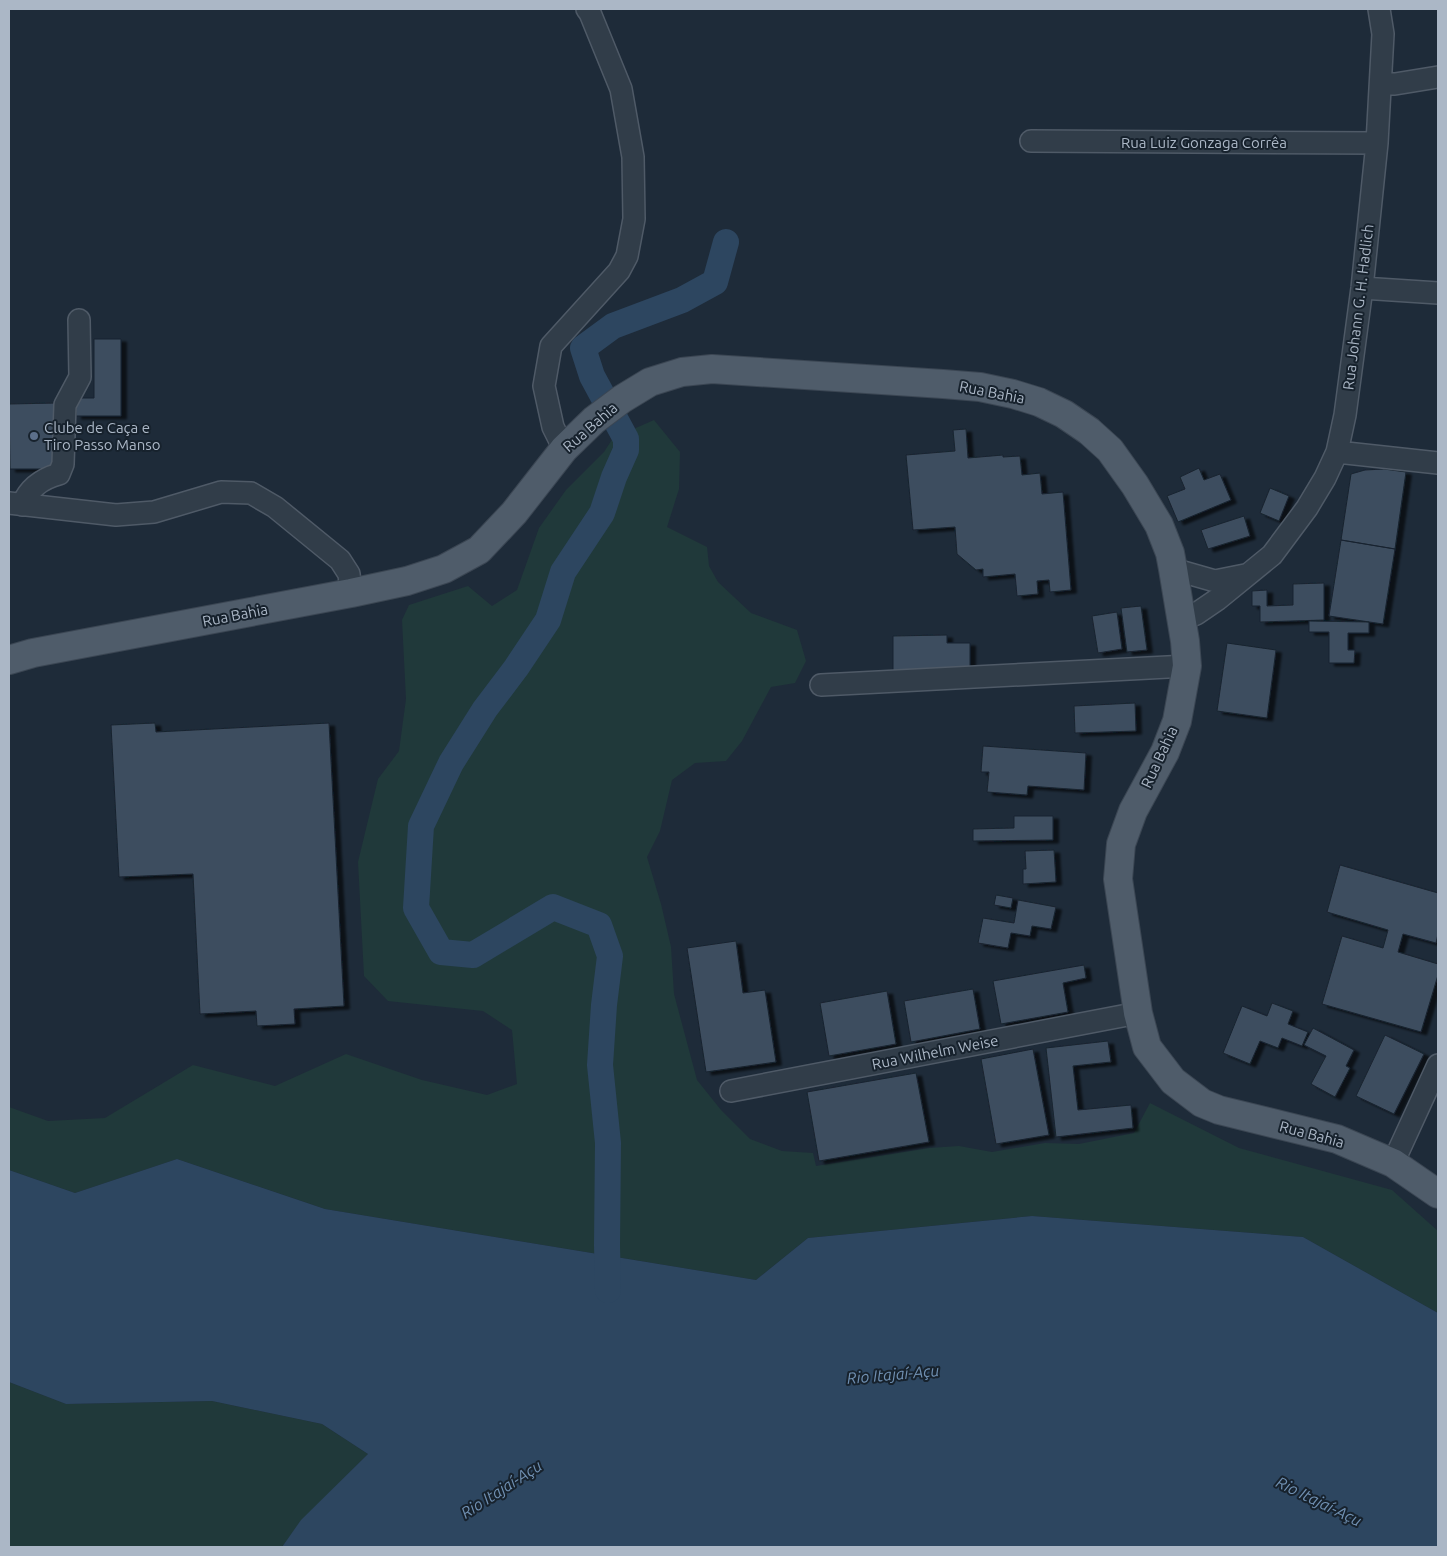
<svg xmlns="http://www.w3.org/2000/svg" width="1447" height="1556" viewBox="0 0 1447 1556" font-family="Ubuntu,sans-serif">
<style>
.green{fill:#20393a}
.water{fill:#2d4660}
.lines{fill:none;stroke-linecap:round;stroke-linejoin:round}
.river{stroke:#2d4660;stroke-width:26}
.building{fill:#3e4d5e;stroke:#192430;filter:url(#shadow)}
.minor-casing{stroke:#4f5a67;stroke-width:24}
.major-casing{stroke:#3b4653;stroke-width:30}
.minor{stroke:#313d49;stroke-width:21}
.major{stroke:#4f5c6a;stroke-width:28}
.service-dot{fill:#5c6f8a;stroke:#17222d;stroke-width:2}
.labels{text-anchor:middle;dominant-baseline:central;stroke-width:4;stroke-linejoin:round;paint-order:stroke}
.street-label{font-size:15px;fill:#abb7c6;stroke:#17222d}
.poi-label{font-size:15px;fill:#abb7c6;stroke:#17222d;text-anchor:start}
.water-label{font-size:16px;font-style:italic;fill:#7090b2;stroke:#17222d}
</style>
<defs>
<filter id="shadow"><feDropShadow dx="5.5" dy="3" stdDeviation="1" flood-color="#0009"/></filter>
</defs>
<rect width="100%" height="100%" fill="#1e2b39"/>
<!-- green -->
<path class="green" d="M654 420 680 452 679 489 667 527 707 547 709 566 718 582 751 613 797 630 806 661 795 683 771 687 742 741 726 761 695 763 672 780 660 831 647 857 661 904 671 947 674 994 697 1080 721 1110 750 1139 782 1151 813 1153 816 1166 929 1148 959 1146 992 1152 1045 1143 1079 1144 1134 1133 1150 1103 1239 1148 1392 1190 1438 1231V1313L1303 1237 1032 1216 808 1238 756 1280 325 1209 177 1159 75 1193 9 1170V1107L48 1121 105 1118 193 1065 275 1086 346 1054 422 1080 487 1095 517 1084 512 1030 483 1011 388 1001 364 976 358 862 378 779 399 751 406 699 402 620 409 605 468 586 492 606 517 590 539 528 566 490 604 452 613 438Z
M9 1382 66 1404 212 1401 322 1424 368 1454 301 1521 282 1547H9Z"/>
<!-- water -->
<path class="water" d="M177 1159 325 1209 756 1280 808 1238 1032 1216 1303 1237 1438 1313V1547H282L301 1520 368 1454 322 1424 212 1401 66 1404 9 1382V1170L75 1193Z"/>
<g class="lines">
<!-- river -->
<path class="river" d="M608 1290 607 1245 608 1143 600 1065 604 1005 610 956 599 925 553 907 473 955 441 952 416 908 421 826 451 763 485 709 516 668 548 620 563 572 602 513 614 477 626 450V439L592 376 583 348 613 326 682 300 715 282 726 242"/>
</g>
<!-- building -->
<path class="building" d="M94 339H121V416H76V398H94Z
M57 403 58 469H10L9 404Z
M966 429 968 458 1003 455V457L1020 456 1022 475 1040 473 1042 494 1063 492 1071 590 1050 592 1049 580 1037 581 1038 594 1017 596 1015 574 983 577V569L976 570 957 554 955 527 913 530 906 455 955 451 953 430Z
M1199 468 1204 480 1220 474 1231 500 1178 522 1167 496 1185 489 1180 477Z
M1384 469 1406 472 1395 549 1341 540 1351 474 1365 470Z
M1270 488 1289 496 1279 521 1260 513Z
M1244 516 1250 536 1208 549 1201 530Z
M1341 540 1395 549 1383 624 1329 616Z
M1324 583V620L1260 622V606H1252V591L1267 590V606L1293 605V584Z
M1141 606 1147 650 1127 652 1121 608Z
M1117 612 1122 649 1098 653 1092 616Z
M1309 621 1369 622V633H1348V650H1355L1354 663H1329V632H1309Z
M947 635V643H970V671L893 673V636Z
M1227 643 1276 650 1267 718 1217 711Z
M1135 703 1136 731 1075 733 1074 706Z
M155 723 156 732 329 723 344 1006 294 1009 295 1024 257 1026 256 1011 200 1014 193 874 119 877 111 725Z
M983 746 1086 753 1084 790 1028 786 1027 795 987 792 989 772H981Z
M1014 816H1053V840L973 841V829L1014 828Z
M1054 850 1056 882 1023 884V869H1026L1025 851Z
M1340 865 1438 893V934L1436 943 1403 934 1398 952 1438 964V975L1421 1032 1322 1004 1342 936 1383 948 1388 930 1327 912Z
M996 895 1013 898 1011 908 994 905Z
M1018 900 1056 907 1051 929 1032 926 1030 936 1011 933 1008 948 978 943 983 918 1014 923Z
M736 941 743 993 765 990 776 1062 706 1072 687 948Z
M1084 965 1086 978 1063 983 1068 1012 1001 1024 993 981Z
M973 989 980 1029 911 1042 904 1001Z
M887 991 896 1044 829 1056 820 1003Z
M1272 1003 1293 1011 1288 1024 1308 1032 1302 1046 1282 1038 1278 1048 1260 1041 1250 1064 1223 1053 1242 1006 1267 1016Z
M1313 1028 1354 1050 1346 1066 1350 1068 1335 1097 1311 1084 1326 1056 1304 1045Z
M1385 1035 1424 1054 1394 1114 1356 1096Z
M1108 1041 1111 1062 1073 1066 1078 1110 1131 1105 1133 1128 1056 1137 1046 1048Z
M1033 1049 1049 1135 996 1144 981 1059Z
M916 1073 929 1142 819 1161 807 1092Z"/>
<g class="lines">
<defs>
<path id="minor" d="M1381 84H1395L1438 77
M1031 141 1377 143
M1362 288 1438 293
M564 449 553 427 544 386 551 346 619 271 627 256 634 219 633 157 621 89 590 13 587 9
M1337 452 1438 463
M9 503 116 515 154 512 221 492 251 493 275 507 340 560 349 574 351 593
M22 505C29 488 41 479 59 474L63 464 65 405 80 377 79 320
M1173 569 1215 581 1245 575
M1182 620 1196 614 1218 599 1272 555 1307 508 1325 478 1337 452 1345 415 1362 288 1377 143 1383 34 1379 9
M821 685 1187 666
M731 1091 1138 1013
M1393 1163 1438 1065"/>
<path id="major" d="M9 660 33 653 351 593 407 581 444 569 479 550 514 513 564 449 594 420 622 399 650 382 682 372 712 369 943 384 980 387 1013 394 1039 402 1064 414 1089 431 1110 450 1135 485 1159 525 1170 553 1173 569 1185 641 1187 666 1177 721 1165 752 1133 811 1121 844 1118 879 1138 1013 1147 1047 1173 1081 1202 1103 1219 1110 1337 1139 1393 1163 1438 1194"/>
</defs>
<!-- minor casing -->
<use href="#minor" class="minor-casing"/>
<!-- major casing -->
<use href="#major" class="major-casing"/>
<!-- minor -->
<use href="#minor" class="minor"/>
<!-- major -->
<use href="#major" class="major"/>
</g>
<!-- markers -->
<circle class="service-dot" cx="34" cy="436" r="5"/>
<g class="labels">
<!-- street labels -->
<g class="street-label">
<text x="1204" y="142">Rua Luiz Gonzaga Corrêa</text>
<text transform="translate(1358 307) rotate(-83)">Rua Johann G. H. Hadlich</text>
<text transform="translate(992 392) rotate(11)">Rua Bahia</text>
<text transform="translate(590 427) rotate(-41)">Rua Bahia</text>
<text transform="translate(235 615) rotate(-11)">Rua Bahia</text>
<text transform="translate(1159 757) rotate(-65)">Rua Bahia</text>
<text transform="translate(935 1052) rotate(-11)">Rua Wilhelm Weise</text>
<text transform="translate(1312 1134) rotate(15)">Rua Bahia</text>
</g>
<!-- poi labels -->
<g class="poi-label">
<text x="44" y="427">Clube de Caça e<tspan x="44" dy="17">Tiro Passo Manso</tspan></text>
</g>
<!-- water labels -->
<g class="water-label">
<text transform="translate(893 1374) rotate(-5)">Rio Itajaí-Açu</text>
<text transform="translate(501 1489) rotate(-33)">Rio Itajaí-Açu</text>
<text transform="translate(1319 1501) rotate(26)">Rio Itajaí-Açu</text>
</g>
</g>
<!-- border -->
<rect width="1447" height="1556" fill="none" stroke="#abb7c6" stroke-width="20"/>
</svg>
